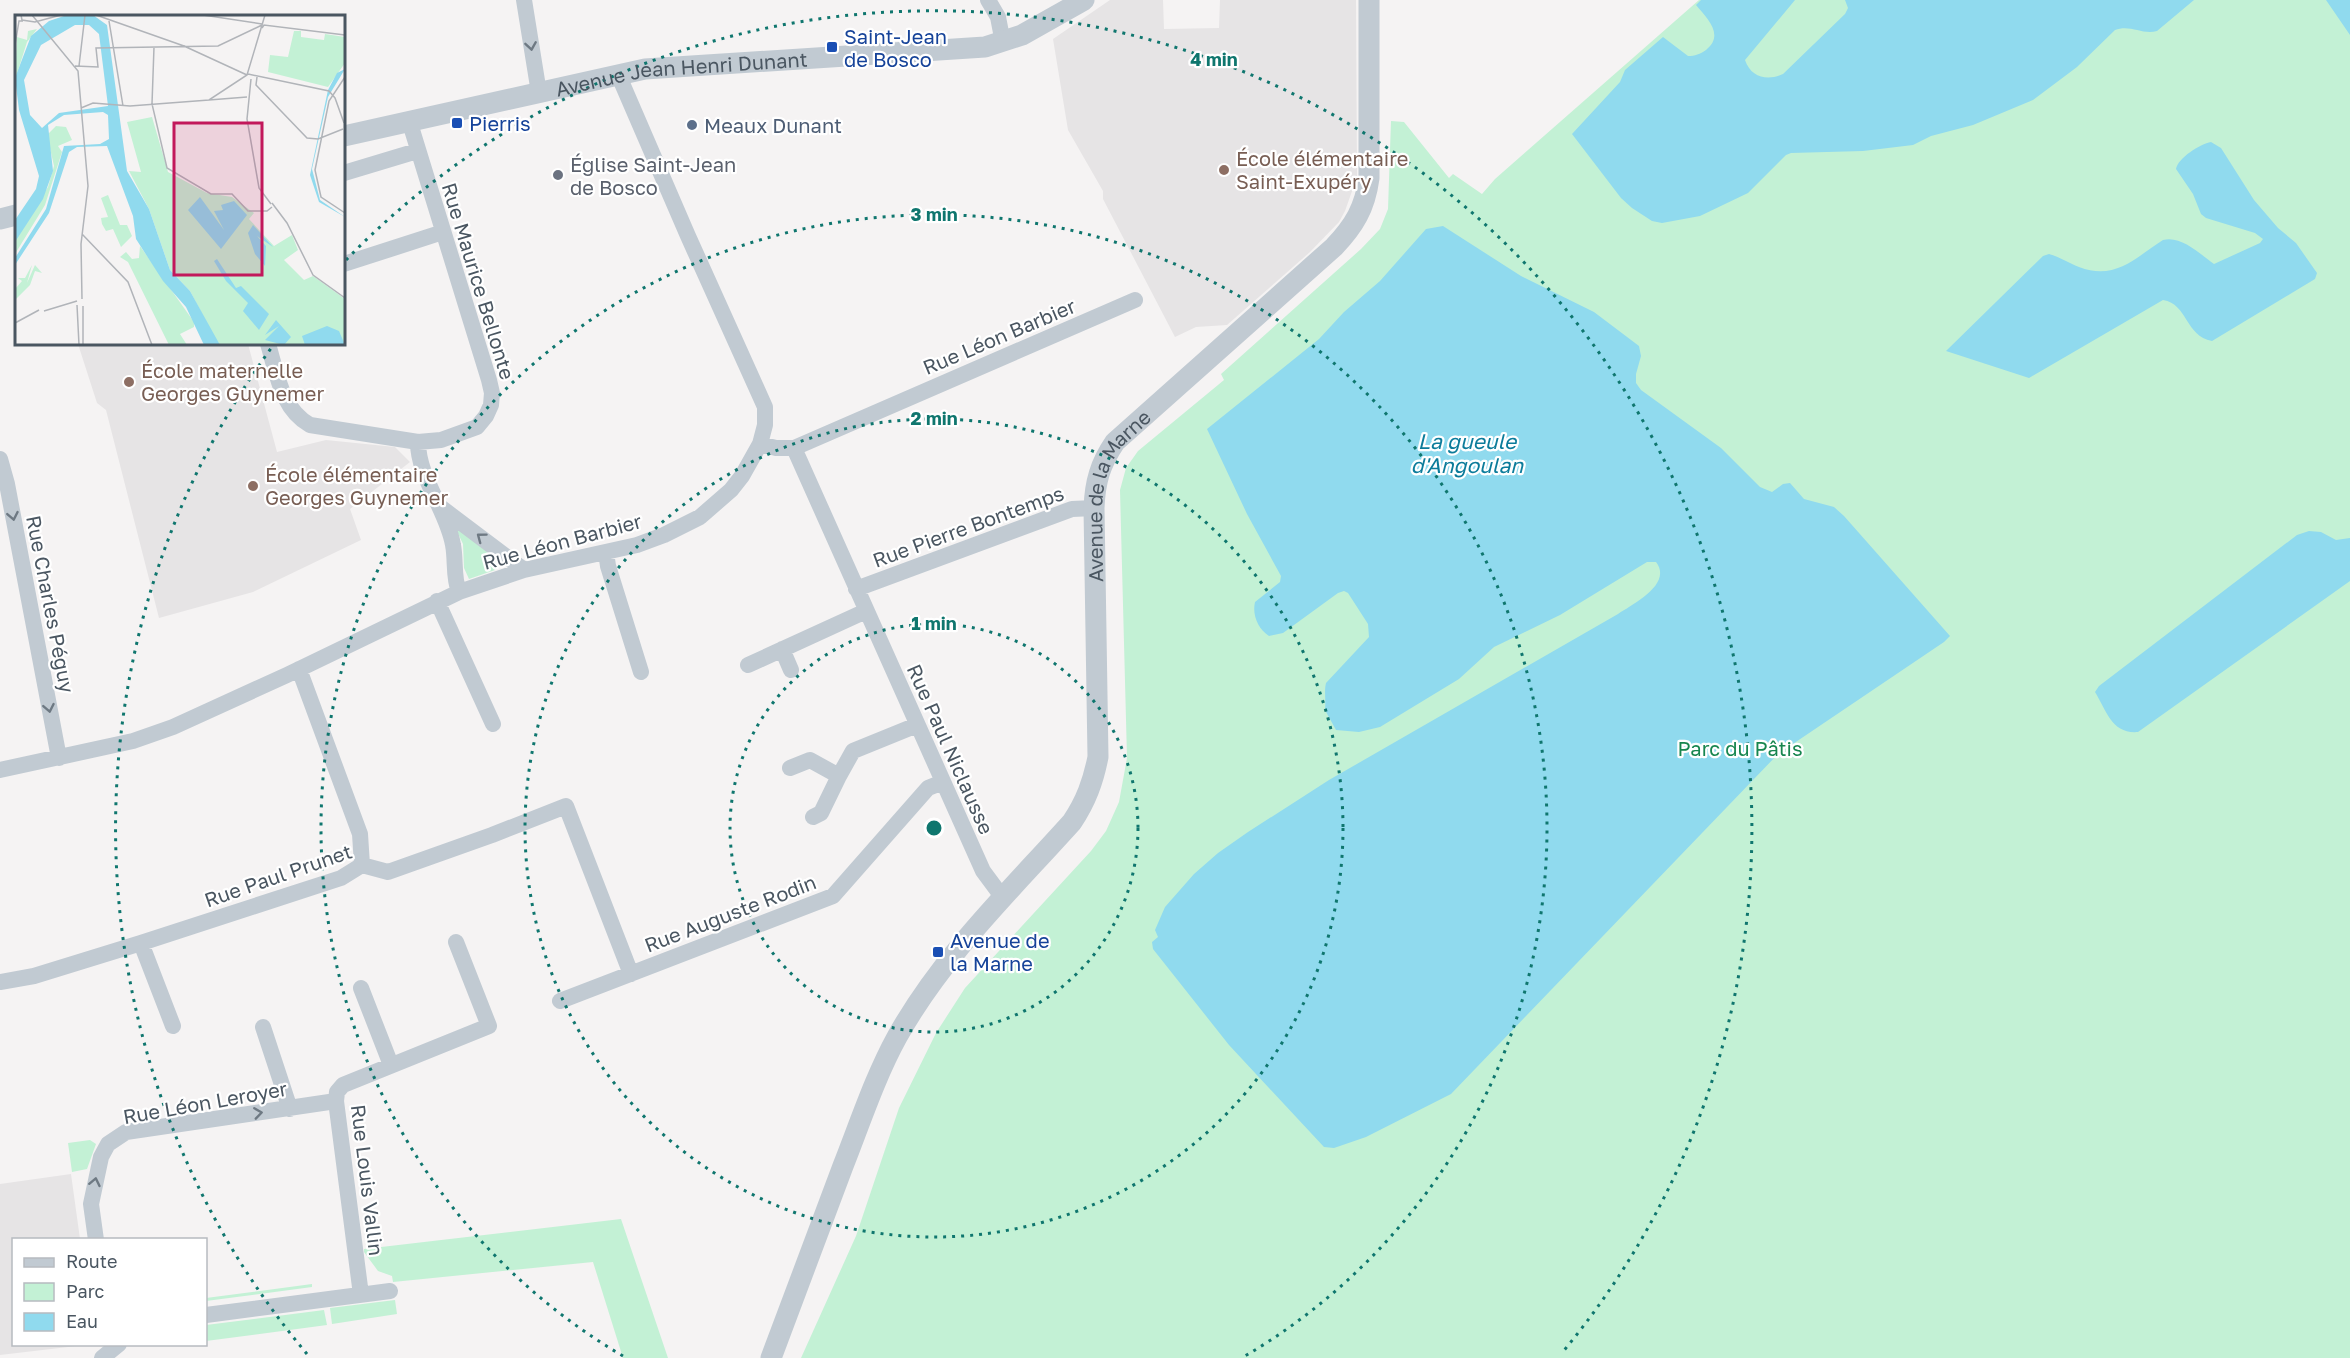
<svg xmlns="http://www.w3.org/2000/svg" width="2350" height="1358" viewBox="0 0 2350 1358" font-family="'Golos Text',sans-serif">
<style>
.education{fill:#e6e4e5}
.green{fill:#c3f1d5}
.water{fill:#90daee}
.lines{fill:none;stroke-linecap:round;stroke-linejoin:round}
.minor{stroke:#c1cad2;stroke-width:16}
.tertiary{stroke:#c1cad2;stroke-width:21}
.oneway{stroke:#6e7983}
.ring{fill:none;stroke:#0f766e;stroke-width:3;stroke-dasharray:3 6}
.transit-dot{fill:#1a4fb4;stroke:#fff;stroke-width:2}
.service-dot{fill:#5c6f8a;stroke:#fff;stroke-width:2}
.education-dot{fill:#8d6e63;stroke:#fff;stroke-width:2}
.worship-dot{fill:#6b7280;stroke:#fff;stroke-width:2}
.labels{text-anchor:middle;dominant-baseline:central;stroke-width:4.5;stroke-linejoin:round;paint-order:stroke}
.transit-label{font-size:20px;fill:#164399;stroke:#fff;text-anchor:start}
.street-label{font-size:20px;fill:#4a5661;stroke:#fff}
.service-label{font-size:20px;fill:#4e5e75;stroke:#fff;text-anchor:start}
.education-label{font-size:20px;fill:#785e54;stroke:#fff;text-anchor:start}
.worship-label{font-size:20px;fill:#5b616d;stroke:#fff;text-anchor:start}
.park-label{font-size:20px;fill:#17864f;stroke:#fff}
.water-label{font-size:21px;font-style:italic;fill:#0c7c9b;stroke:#fff}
.inset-road{fill:none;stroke:#b1b4b9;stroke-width:1.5}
.view{fill:#c2185b;fill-opacity:0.15;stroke:#c2185b;stroke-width:3}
.inset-edge{fill:none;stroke:#4a5661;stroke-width:3}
.centre{fill:#0f766e;stroke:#fff;stroke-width:3}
.ring-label{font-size:18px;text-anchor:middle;font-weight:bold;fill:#0f766e;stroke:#fff;stroke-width:4.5;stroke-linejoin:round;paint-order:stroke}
</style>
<rect width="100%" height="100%" fill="#f5f3f3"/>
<!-- education -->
<path class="education" d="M1110 0H1163L1164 29 1219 28 1220 0H1356L1357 177 1345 211 1339 222 1310 252 1227 325 1196 327 1175 337 1103 199V191L1068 130 1053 39Z
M78 344H248L277 452 326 440 395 447 410 462 350 509 361 540 253 592 159 618 106 410 97 403Z
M71 1174 80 1239 14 1240V1344L85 1345 0 1355V1184Z"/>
<!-- green -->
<path class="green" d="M1699 0H2350V1358H801L856 1236 899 1108 936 1033 965 988 1091 851 1106 831 1119 802 1127 758 1120 490 1126 468 1138 451 1224 380 1221 374 1361 249 1380 229 1388 209 1391 121 1404 122 1449 178 1453 174 1482 194 1495 179Z
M454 525 499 559 495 570 469 579 464 568 463 544Z
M90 1140 96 1144 87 1169 72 1172 68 1143Z
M621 1219 668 1358H623L593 1262 393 1282 392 1276 378 1271 364 1252V1249Z
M312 1284V1287L206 1301V1298Z
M395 1300 397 1314 332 1324 330 1308Z
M324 1310 327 1325 206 1341V1325Z"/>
<!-- water -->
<path class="water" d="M1701 0H1795L1745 60C1751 78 1768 81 1783 74L1845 14 1848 8 1845 0H2194L2157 31C2142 35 2130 24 2115 30L2077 67 2033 100 1973 125 1931 136 1913 145 1863 151 1791 153 1786 155 1748 193 1700 216 1662 223 1652 221 1632 208 1621 198 1572 134 1620 82 1625 70 1663 37 1688 56C1695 56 1700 54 1706 50 1725 35 1707 18 1696 5Z
M2326 0H2350V35Z
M2211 142 2221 148 2254 200 2278 228 2296 243 2317 273 2315 279 2212 341C2185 336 2188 304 2163 300L2029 378 1946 351 2043 256 2049 254C2060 257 2069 263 2079 267 2115 281 2135 258 2163 240 2181 235 2200 254 2214 264L2260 243 2263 239 2255 233 2206 218 2201 214 2193 194 2176 169C2178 158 2200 144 2211 142Z
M1443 226 1521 276 1594 312 1639 346 1641 356 1636 374V383L1641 390 1721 448 1760 487 1772 492 1783 484 1790 483 1804 499 1834 507 1844 516 1950 636 1944 642 1778 754 1451 1094 1366 1137 1334 1148 1324 1147 1229 1045 1153 949 1152 942 1158 937 1155 930 1165 907 1194 874 1218 853 1248 832 1329 780 1618 614C1633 604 1673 584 1656 562H1647L1560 615 1494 647 1459 679 1380 727 1359 732 1336 730 1325 710C1326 700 1324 691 1326 683L1369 637 1368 624 1348 593 1344 591 1338 593 1283 633 1269 636C1258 629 1252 615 1255 602L1280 582 1281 576 1247 514 1207 429 1319 339 1344 312 1380 281 1426 229Z
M2309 531 2321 532 2336 540 2350 538V581L2138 732C2112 734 2107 712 2095 692L2099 686 2297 535Z"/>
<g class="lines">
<!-- minor -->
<path class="minor" d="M524 0 539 93
M988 0 998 17 1003 43
M344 173 417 151
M344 264 443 232
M268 344C277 373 281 409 310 425L418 442 441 440 477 427 486 416 491 405 492 393 489 380 409 120
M418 442C418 478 447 510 453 545 456 560 453 578 459 592
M760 444 776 448H794L1135 300
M794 448 983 871 1003 898
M0 459 7 484 59 758
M439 506 524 570
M606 552 608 566 641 672
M856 589 1072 509 1094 508
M437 601 493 724
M782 649 791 670
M748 665 866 611
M299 669 360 834 362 865
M790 768 810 760 839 776 853 751 917 725
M0 770 133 741 173 727 287 675 459 592 524 570 637 545 664 535 700 517 731 490 742 476 760 444 765 425V407L688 236 618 74
M813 817 821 813 839 776
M141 943 173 1026
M0 982 34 976 141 943 341 878 362 865 388 872 492 835 566 806 631 974
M361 988 391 1065
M560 1001 833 896 928 788 943 782
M263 1027 290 1109
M96 1240 91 1204 101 1157 108 1144 126 1132 336 1101
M361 1295 336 1101 337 1092 343 1085 489 1026 456 942
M206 1315 390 1291
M102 1358 119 1344"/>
<!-- tertiary -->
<g class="tertiary">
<path id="s1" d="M344 136 645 69 985 47 1022 35 1084 0"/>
<path d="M0 219 16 215"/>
<path id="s2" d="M771 1358C795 1294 819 1230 843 1166 860 1123 875 1077 897 1037 942 956 1011 890 1072 822 1086 801 1093 782 1098 757L1094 508C1095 482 1100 464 1115 442L1334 247C1354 226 1365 208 1369 178V0"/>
</g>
</g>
<!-- one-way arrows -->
<defs><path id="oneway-chevron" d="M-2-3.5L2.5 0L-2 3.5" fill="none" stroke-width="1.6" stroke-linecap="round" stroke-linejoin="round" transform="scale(1.5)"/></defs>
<g class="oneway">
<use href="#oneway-chevron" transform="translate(531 46) rotate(81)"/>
<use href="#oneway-chevron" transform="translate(13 516) rotate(79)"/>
<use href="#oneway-chevron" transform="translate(481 537) rotate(-143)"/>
<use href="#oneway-chevron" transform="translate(49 708) rotate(79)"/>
<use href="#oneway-chevron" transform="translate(258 1113) rotate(-8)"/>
<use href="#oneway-chevron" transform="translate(95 1182) rotate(-78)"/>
</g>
<!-- distance rings -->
<g class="ring">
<circle cx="934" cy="828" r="204"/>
<circle cx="934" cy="828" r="409"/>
<path d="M623 1356A613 613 0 1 1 1245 1356"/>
<path d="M307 1354A818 818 0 0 1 272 347M346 260A818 818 0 0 1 1561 1354"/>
</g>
<!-- markers -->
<g class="transit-dot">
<rect x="826" y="41" width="12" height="12" rx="3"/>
<rect x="451" y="117" width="12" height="12" rx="3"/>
<rect x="932" y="946" width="12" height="12" rx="3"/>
</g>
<circle class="service-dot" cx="692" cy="125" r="6"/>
<g class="education-dot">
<circle cx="1224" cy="170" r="6"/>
<circle cx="129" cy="382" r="6"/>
<circle cx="253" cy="486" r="6"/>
</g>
<circle class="worship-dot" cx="558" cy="175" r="6"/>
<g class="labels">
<!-- transit labels -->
<g class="transit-label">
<text x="844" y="36">Saint-Jean<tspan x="844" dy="23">de Bosco</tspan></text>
<text x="469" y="123">Pierris</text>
<text x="950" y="940">Avenue de<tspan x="950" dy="23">la Marne</tspan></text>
</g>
<!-- street labels -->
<g class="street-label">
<text stroke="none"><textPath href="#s1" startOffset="344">Avenue Jean Henri Dunant</textPath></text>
<text transform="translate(479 281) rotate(73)">Rue Maurice Bellonte</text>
<text transform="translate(999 336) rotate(-23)">Rue Léon Barbier</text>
<text stroke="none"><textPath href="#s2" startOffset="962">Avenue de la Marne</textPath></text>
<text transform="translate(968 526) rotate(-20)">Rue Pierre Bontemps</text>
<text transform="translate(562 541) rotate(-15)">Rue Léon Barbier</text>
<text transform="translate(51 604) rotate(79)">Rue Charles Péguy</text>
<text transform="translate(951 749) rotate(66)">Rue Paul Niclausse</text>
<text transform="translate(278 875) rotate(-19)">Rue Paul Prunet</text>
<text transform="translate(730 913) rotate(-21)">Rue Auguste Rodin</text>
<text transform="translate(205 1102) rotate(-10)">Rue Léon Leroyer</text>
<text transform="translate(368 1180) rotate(83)">Rue Louis Vallin</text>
</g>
<!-- service labels -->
<g class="service-label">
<text x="704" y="125">Meaux Dunant</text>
</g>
<!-- education labels -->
<g class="education-label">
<text x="1236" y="158">École élémentaire<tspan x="1236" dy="23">Saint-Exupéry</tspan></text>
<text x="141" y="370">École maternelle<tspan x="141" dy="23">Georges Guynemer</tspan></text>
<text x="265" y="474">École élémentaire<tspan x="265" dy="23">Georges Guynemer</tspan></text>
</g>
<!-- worship labels -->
<g class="worship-label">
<text x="570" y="164">Église Saint-Jean<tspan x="570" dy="23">de Bosco</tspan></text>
</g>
<!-- park labels -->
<g class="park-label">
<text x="1740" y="748">Parc du Pâtis</text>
</g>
<!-- water labels -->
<g class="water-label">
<text x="1467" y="441">La gueule<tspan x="1467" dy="24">d'Angoulan</tspan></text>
</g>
</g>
<!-- overview -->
<g transform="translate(15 15)">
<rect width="330" height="330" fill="#f5f3f3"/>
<path d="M22 14 12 27 0 65 2 22 12 25 13 16ZM279 16H286V22L309 25 310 19 330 22V48L313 72 253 57 255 40 273 42ZM137 102 153 157 192 178 217 182 239 198 234 204 259 231 277 220 283 235 269 245 289 265 298 261 330 284V330H205L201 325 175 276 155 255 134 194 114 156 126 157 112 107ZM41 111 51 112 57 125 43 131 47 137 30 190 0 239V227L6 213 33 172 39 151 32 120ZM93 180 105 210H112L117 221 106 232 98 214 91 216 87 209 86 203 93 202 86 183ZM125 231 179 307V312L165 319 172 330H154L113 247 105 242 111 237 117 244 124 243ZM17 250 12 268 20 250 27 258 20 256 15 270 0 285V274L7 266 3 263H10Z" fill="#c3f1d5"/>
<path d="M52 0H78L92 10 112 156 134 194 155 255 175 276 205 330H189L171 292 148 266 121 224 118 201 92 131 62 132 54 137 34 198 0 250V243L31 194 49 131 85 129 94 124 93 100 88 97 49 100 33 110 38 156 28 184 0 227V205L21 174 24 161 4 95 0 63 16 21 34 6ZM60 10H74L84 19 93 91 44 98 27 113 15 100 9 65 26 30ZM330 54 313 82 297 154 305 185 330 202 304 187 295 160 313 75 322 58ZM185 182 209 215 199 196 208 195 206 190 219 186 232 200 206 234 173 195ZM238 210 258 232 242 221 251 231 250 251 240 239 233 218ZM202 244 221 273 226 271 254 299 244 315 228 296 233 288 211 266 199 246ZM261 305 276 322 269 330 250 325 264 311 250 320ZM312 311 324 316 330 330H290L287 321Z" fill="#90daee" fill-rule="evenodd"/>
<path class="inset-road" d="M6 0 7 5 20 7 46 0M17 0 63 56 73 171 66 229 67 284M81 0 169 31 232 60M188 0 247 9M94 6 108 91M247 13 249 10 330 20M0 30 4 6H8M139 32 137 89 152 153 196 179H217L233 196H252L257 192M60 51 83 52 81 33 203 31 247 10M64 51 70 0M233 59 314 76 320 83 329 108M242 62 241 70 292 123 303 124 328 114M330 62 314 86 300 155 306 182 330 198M236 64 232 104 244 173 256 189M194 85 232 82M66 93 78 88 115 91 194 85 232 60 250 0M260 192 257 188 272 208 298 260 330 283M67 219 113 267 137 330M62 290 64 330M68 291V330M29 296 62 286M0 308 24 295"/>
<path class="view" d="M159 108H247V260H159Z"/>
<rect width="330" height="330" class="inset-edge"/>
</g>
<circle cx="934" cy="828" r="9" class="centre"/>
<g class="ring-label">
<text x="1214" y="66">4 min</text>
<text x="934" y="221">3 min</text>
<text x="934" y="425">2 min</text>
<text x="934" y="630">1 min</text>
</g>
<!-- legend -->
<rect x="12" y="1238" width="195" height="108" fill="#ffffff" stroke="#b7bbc0" stroke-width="1.5"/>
<rect x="24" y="1258" width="30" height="9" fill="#c1cad2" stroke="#b7bbc0" stroke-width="1.5"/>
<text x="66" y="1268" font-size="18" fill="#4a5661">Route</text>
<rect x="24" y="1283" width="30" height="18" fill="#c3f1d5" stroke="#b7bbc0" stroke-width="1.5"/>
<text x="66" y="1298" font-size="18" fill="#4a5661">Parc</text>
<rect x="24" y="1313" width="30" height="18" fill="#90daee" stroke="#b7bbc0" stroke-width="1.5"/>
<text x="66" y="1328" font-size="18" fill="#4a5661">Eau</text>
</svg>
